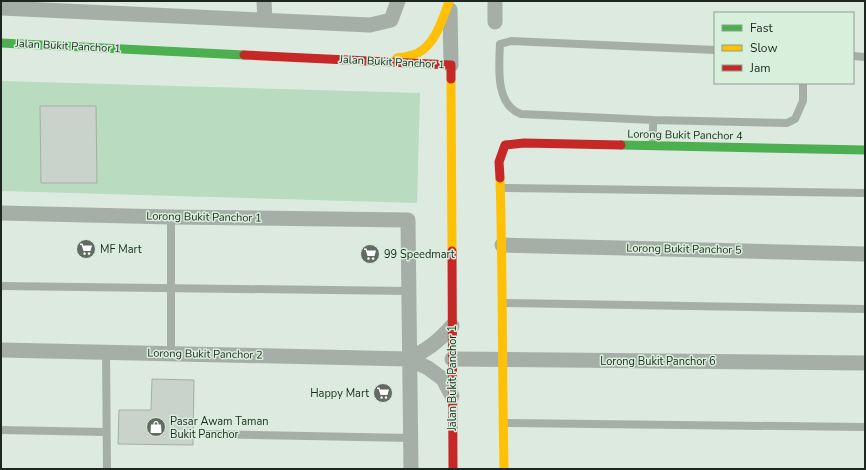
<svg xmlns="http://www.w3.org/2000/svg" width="866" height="470" viewBox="0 0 866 470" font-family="'Nunito Sans',sans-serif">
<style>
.green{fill:#b9dbbf}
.building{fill:#c9d3cb;stroke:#a4aea6}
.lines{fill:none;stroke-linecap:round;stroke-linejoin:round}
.lane{stroke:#a6afa7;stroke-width:8}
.street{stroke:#a6afa7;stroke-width:15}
.fast{stroke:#4caf50;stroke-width:9}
.slow{stroke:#ffc107;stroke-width:9}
.jam{stroke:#c62828;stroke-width:9}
.labels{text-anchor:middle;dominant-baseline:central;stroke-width:3;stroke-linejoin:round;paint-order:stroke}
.street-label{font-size:11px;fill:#1e271f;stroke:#d8efdb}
.poi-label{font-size:11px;fill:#1e271f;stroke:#d8efdb;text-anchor:start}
</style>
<rect width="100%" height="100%" fill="#ddeadf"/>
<!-- green -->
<path class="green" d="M1 81 420 93 417 203 1 191Z"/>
<!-- building -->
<path class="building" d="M40 106H96L97 183H41Z
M152 379 194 380 193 445 118 444 119 410H151Z"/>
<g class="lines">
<!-- lane -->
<path class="lane" d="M715 50 511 41 500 44C499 66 495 105 521 114L653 120 787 123 795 119 803 101V83
M853 56 865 57
M653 145V120
M501 188 865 193
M171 217V353
M1 286 408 291
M503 303 865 309
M106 352 107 469
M504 423 865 427
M1 430 106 432
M207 434 411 438"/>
<!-- street -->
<path class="street" d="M264 1 265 20
M495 1V22
M1 8 370 25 391 20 398 1
M450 10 451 65
M1 213 171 217 408 220 411 469
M502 245 865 254
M1 350 409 359 428 368 443 379 452 396
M409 359C428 349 438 342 452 326
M452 359 865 363"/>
<!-- fast -->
<path class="fast" d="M1 43 244 55
M621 145 865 150"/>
<!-- slow -->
<path class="slow" d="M397 58C404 57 412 56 418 53 436 43 442 20 449 2
M451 79 452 251
M500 178C503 275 502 372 504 469"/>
<!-- jam -->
<path class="jam" d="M244 55 451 65V79
M500 178 499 162 505 145 524 143 621 145
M452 251 453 469"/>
</g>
<!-- icons -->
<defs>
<symbol id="supermarket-disc" viewBox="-11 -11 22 22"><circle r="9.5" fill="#616b62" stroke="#d8efdb"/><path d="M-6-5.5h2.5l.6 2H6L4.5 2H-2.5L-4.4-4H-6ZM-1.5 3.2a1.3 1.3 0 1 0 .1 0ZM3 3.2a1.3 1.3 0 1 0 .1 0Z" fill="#fff"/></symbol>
<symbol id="shop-disc" viewBox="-11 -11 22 22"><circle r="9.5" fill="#616b62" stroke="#d8efdb"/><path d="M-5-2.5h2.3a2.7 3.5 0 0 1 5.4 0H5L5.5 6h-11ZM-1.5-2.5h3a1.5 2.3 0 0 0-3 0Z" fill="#fff"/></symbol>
</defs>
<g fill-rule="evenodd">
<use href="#supermarket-disc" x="75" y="238" width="22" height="22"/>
<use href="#supermarket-disc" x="359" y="243" width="22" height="22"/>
<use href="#supermarket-disc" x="372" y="382" width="22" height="22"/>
<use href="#shop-disc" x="145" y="416" width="22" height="22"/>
</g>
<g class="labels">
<!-- street labels -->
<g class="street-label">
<text transform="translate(68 46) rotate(3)">Jalan Bukit Panchor 1</text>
<text transform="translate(392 62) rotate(3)">Jalan Bukit Panchor 1</text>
<text transform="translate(685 135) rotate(1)">Lorong Bukit Panchor 4</text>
<text transform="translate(204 217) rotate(1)">Lorong Bukit Panchor 1</text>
<text transform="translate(684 249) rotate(1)">Lorong Bukit Panchor 5</text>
<text transform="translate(205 354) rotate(1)">Lorong Bukit Panchor 2</text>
<text x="658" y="361">Lorong Bukit Panchor 6</text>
<text transform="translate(452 378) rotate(-90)">Jalan Bukit Panchor 1</text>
</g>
<!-- poi labels -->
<g class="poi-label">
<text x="100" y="249">MF Mart</text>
<text x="384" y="254">99 Speedmart</text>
<text x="369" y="393" text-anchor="end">Happy Mart</text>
<text x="170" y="421">Pasar Awam Taman<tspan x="170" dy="13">Bukit Panchor</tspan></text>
</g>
</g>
<!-- border -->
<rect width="866" height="470" fill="none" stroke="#1e271f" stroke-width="4"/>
<!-- legend -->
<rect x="714" y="12" width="140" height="72" fill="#d8efdb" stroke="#8e9f90"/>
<rect x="722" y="25" width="20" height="6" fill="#4caf50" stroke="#8e9f90"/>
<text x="750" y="32" font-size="12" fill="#1e271f">Fast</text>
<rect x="722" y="45" width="20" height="6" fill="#ffc107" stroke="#8e9f90"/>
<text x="750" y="52" font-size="12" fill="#1e271f">Slow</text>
<rect x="722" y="65" width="20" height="6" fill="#c62828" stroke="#8e9f90"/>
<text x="750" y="72" font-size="12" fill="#1e271f">Jam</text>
</svg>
